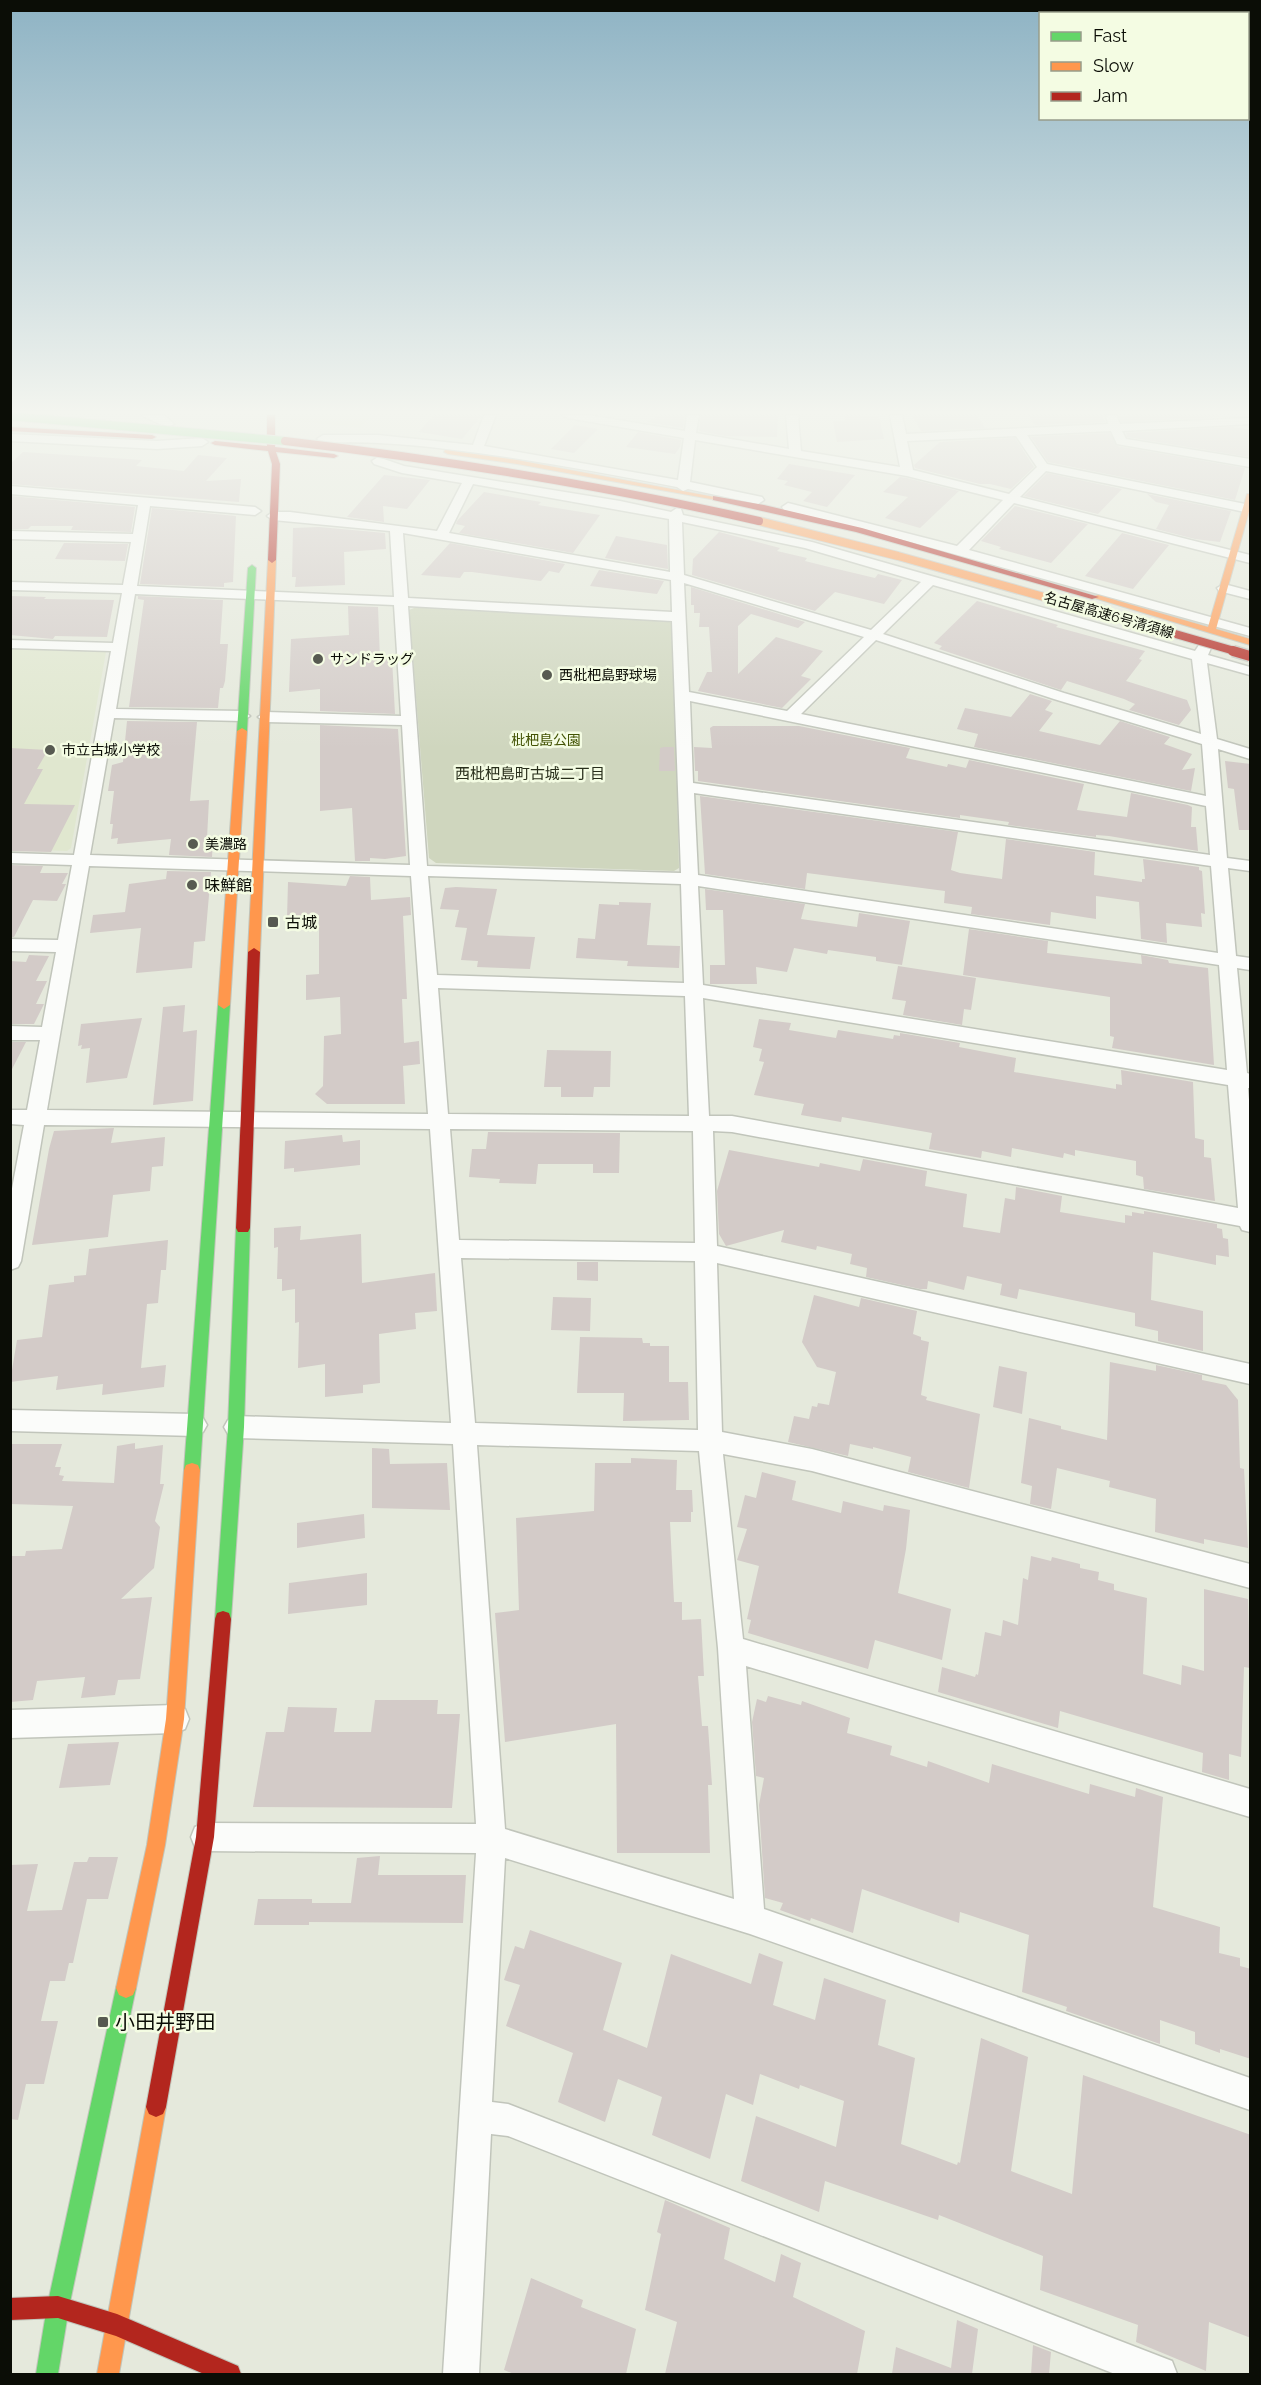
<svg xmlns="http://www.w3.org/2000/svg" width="1261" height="2385" viewBox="0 0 1261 2385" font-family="Raleway,'Noto Sans JP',sans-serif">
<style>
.built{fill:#e0e7cf}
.green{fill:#cfd6be}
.building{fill:#d3cbc8}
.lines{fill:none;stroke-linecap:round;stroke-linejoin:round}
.street-casing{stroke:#c1c5bb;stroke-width:3}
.fast-casing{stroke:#c1c5bb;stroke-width:2}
.slow-casing{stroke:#c1c5bb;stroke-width:2}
.jam-casing{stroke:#c1c5bb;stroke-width:2}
.street{fill:#fbfcfa;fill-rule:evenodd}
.fast{fill:#63d668;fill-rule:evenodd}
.slow{fill:#ff974d;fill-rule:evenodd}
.jam{fill:#b3261e;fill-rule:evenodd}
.fast-bridge-casing{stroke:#c5c7c0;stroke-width:10;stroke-linecap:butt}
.slow-bridge-casing{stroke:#c5c7c0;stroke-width:10;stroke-linecap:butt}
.jam-bridge-far1-casing{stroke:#c5c7c0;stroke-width:10;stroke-linecap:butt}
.jam-bridge-casing{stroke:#c5c7c0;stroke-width:13;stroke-linecap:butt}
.fast-bridge{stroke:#63d668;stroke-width:8}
.slow-bridge{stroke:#ff974d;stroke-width:8}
.jam-bridge-far1{stroke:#b3261e;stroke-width:8}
.jam-bridge{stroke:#b3261e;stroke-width:10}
.poi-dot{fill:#575a51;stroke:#f4fce3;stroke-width:2}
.labels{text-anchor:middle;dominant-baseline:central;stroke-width:5;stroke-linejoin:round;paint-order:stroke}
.far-street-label{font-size:14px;fill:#0b0d06;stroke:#f4fce3}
.far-poi-label{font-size:14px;fill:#0b0d06;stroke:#f4fce3;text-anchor:start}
.far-park-label{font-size:14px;fill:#435304;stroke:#f4fce3}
.far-neighbourhood-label{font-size:15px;fill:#282e1b;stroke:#f4fce3}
.poi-label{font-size:16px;fill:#0b0d06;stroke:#f4fce3;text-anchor:start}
.near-poi-label{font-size:20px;fill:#0b0d06;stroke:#f4fce3;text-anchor:start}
</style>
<rect width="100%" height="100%" fill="#e5e9dc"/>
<!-- built -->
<path class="built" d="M291 415H372L360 428 291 420Z
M11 648 102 650 106 652 71 848 67 851 11 849Z"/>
<!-- green -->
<path class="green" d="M419 606 668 621 673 624 679 868 674 871 436 863 429 858 409 610Z"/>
<!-- building -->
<path class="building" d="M434 415H482L462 439 419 432Z
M659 415H685L683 428 647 422Z
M701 415H778L777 437 725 436 699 431Z
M844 415 879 416 884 439 837 442 833 421H845Z
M912 415H977L985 428 921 431Z
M1028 415H1102L1105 422 1035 425Z
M1143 415H1217L1219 417 1121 422 1119 416Z
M575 425 598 429 574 453 551 449Z
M1233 427 1251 430 1249 457 1127 437 1126 433Z
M638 432 681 440 680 447 675 454 626 447Z
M1110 433 1117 446 1245 468 1235 500 1048 462 1031 437Z
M1015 438 1034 467 1011 489 990 484H980L915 468 914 465 940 442Z
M23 452 142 460 136 466 184 471 198 455 227 458 206 481 241 479 239 502 10 484V464Z
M789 464 855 475 827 507 803 501 812 492 784 485 788 481 777 479Z
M1047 473 1122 489 1098 514 1024 496Z
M384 475 430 480 407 509 383 506 384 522 347 517Z
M900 477 907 478 959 491 920 528 885 518 908 497 883 492Z
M484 492 541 502 538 505 600 515 573 553 459 533 465 526 456 524 457 521Z
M1147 494 1231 511 1220 542 1195 539 1156 529 1169 505 1156 502Z
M10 496 135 507 131 532 71 530 73 526H31L28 529H10Z
M1015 506 1088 524 1051 563 999 549 1001 547 981 541Z
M152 508 236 516 233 582 224 583V587L140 584Z
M319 527 385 533 386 549 344 552 345 585 295 587 296 577H292L293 528Z
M719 532 780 548 777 551 807 558 805 561 833 568 875 578 878 574 902 580 884 604 835 592 815 611 692 575 693 559Z
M1122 533 1169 545 1133 589 1085 576Z
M616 536 667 545 668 569 605 558Z
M64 543 128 544 125 561 55 559Z
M450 543 565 564 559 573 549 571 541 581 472 572H464L460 578 421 575Z
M599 570 664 581 657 594 590 586Z
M691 587 805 622 798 628 751 614 738 626V674L776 637 823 651 801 676 811 679 782 708 698 691 707 672H712L709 627H699L700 613H694V605H691Z
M10 596 46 597 44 599 114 600 107 637 55 636 53 639 10 635Z
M138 596 223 600 220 644H228L225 681 223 688H220L218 708 129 707 144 600 138 599Z
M977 601 1058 625 1056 627 1145 651 1139 659 1142 660 1126 681 1187 700 1191 710 1179 725 1129 710 1135 704 1124 699 1067 681 1061 690 939 649 942 646 934 643Z
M348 606 378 607 380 659 392 658 395 714 320 711V689L289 692 291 639 349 635Z
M1030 694 1052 701 1045 710 1053 713 1039 731 1100 745 1120 721 1170 737 1164 744 1192 754 1182 770 1195 768 1191 791 974 747 978 734 957 729 965 708 1011 717Z
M127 721 197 722 190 801 209 800 207 838H213L212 857 169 855 171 839 117 844 118 838 111 839 113 824H110L114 791H108L112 765 123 762Z
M320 725 398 729 406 856 385 859 370 858V861H355L352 808 320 811Z
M713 726H799L910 748 906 758 947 767 948 764 966 768 969 760 1084 784 1077 810 1127 817 1131 793 1188 805 1192 807 1191 827H1196L1198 851 1109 836 1096 835V837L1008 825 1009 822 960 815V818L698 781V771H695L694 747 712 748 710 728Z
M664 747H674L675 771H659L660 748Z
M10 748 48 750 37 769H43L24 804 75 805 51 852 10 851Z
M1225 761 1251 764V830H1239L1234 789 1228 788Z
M700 796 958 832 951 870 960 873 1002 879 1006 839 1095 852 1094 875 1142 882V879H1145L1143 859 1199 867V870L1202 871 1205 914 1201 913 1202 927 1166 923 1167 943 1141 939 1139 902 1096 896V919L1051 912 1050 925 971 914 972 907 944 903 945 891 807 873 805 889 705 874Z
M10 865 43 866 40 873H68L62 884H66L57 901 33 900 14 937H10Z
M167 871 211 872 205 941 194 942 192 968 136 973 141 928 90 933 93 915 125 912 129 884 166 879Z
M350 876 370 877 371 900 410 897 411 915 403 916 407 999H402L404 1043 419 1041 420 1064 403 1066 405 1104H327L315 1094 323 1086 324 1036 341 1034 340 997 306 1000V975L319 974V915L287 918 288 882 346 886Z
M456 887 497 889 487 935 535 937 530 969 477 967 478 961 461 960 467 928 455 927 459 910 440 909 445 888Z
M705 889 805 904 801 919 857 927 859 913 910 921 902 965 876 961V957L828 950 827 954 794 948 787 972 756 967 757 984H710V965H725L723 910H706Z
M619 902 651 903 647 945 680 946 679 968 627 966 628 961 576 958 578 938 595 939 599 904 619 905Z
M969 929 1048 941 1047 953 1142 964 1141 955 1168 960 1169 963 1208 968 1214 1065 1112 1048 1114 1037 1110 1036V997L963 975Z
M29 955 49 956 36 981H47L36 1004H44L34 1024H10V961L26 962Z
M898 966 976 978 971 1010 964 1009 962 1025 903 1015 906 1001 892 999Z
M185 1005 183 1032 197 1030 193 1101 153 1105 163 1007Z
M142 1018 127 1078 86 1083 90 1048 81 1049 82 1045 78 1046 81 1024Z
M759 1019 791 1023 789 1030 836 1038 838 1030 893 1039 894 1035 900 1036V1033L960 1043 959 1047 1016 1058 1014 1072 1116 1089V1084L1122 1085 1121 1070 1193 1082 1195 1138 1204 1140V1157L1211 1158 1215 1201 1144 1189 1143 1177 1136 1175V1161L1075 1150V1156L1064 1153 1063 1158 1012 1148 1011 1157 982 1151 981 1158 929 1149 932 1133 842 1117 841 1122 801 1115 804 1104 754 1095 764 1062 759 1061 762 1049 753 1047Z
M10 1042H26L10 1073Z
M547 1050 611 1051 610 1087H594L593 1097H561V1087H544Z
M114 1128 111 1143 165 1137 163 1166 152 1167 150 1191 113 1195 108 1237 32 1245 49 1149 54 1131Z
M488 1132 620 1133 619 1173H593V1164H538L536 1184 499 1183 500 1179 469 1177 472 1149H486Z
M342 1135 343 1142 360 1140V1165L294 1172V1168L284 1169 285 1141Z
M729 1150 819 1167 820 1163 860 1171 863 1159 927 1171 925 1186 967 1194 963 1227 1000 1233 1005 1198 1015 1200 1016 1187 1062 1196 1060 1212 1125 1223V1215L1132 1216V1212L1144 1214V1211L1217 1224V1228L1222 1229 1223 1238 1228 1239 1229 1257 1216 1255V1265L1153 1252 1151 1300 1203 1311V1351L1158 1341V1331L1135 1326V1313L1019 1289 1017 1299 1000 1295 1002 1284 967 1276 964 1290 928 1281 927 1289H920L866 1277 867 1268 850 1264 852 1254 817 1246 816 1250 781 1242 784 1230 726 1246 719 1234 717 1191Z
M301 1226 300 1240 361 1234 362 1283 435 1273 437 1311 415 1313 416 1329 379 1334 380 1383 363 1385V1393L325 1397V1364L298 1368 299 1322 295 1323V1289L282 1291V1279H277L278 1247 274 1248V1228Z
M168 1240 166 1270H161L158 1303 147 1304 141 1368 166 1365 164 1387 102 1395 103 1384 56 1390 58 1376 10 1382 17 1340 42 1337 49 1285 74 1282V1276L86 1275 89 1249Z
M577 1262H598V1281L577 1280Z
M814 1295 859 1307 861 1298 917 1311 913 1334 921 1337V1340L929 1342 921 1395 927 1397 926 1400 980 1414 969 1488 908 1472 911 1457 873 1447V1449L850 1444 848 1456 788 1442 794 1416 809 1419 812 1406 817 1407 818 1403 829 1405 836 1372 817 1367 802 1342Z
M553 1297 591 1298 590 1331 551 1330Z
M580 1337 642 1338 643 1343H650V1346H669V1382H688L689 1420 623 1421 624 1393H577Z
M1110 1362 1156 1371V1365L1202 1375V1380L1226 1385 1238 1400 1240 1468 1244 1469 1248 1548 1204 1539V1544L1155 1532 1156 1499 1109 1487 1110 1481 1057 1468 1051 1509 1030 1504 1032 1486 1021 1483 1029 1418 1061 1426V1429L1107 1440Z
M999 1366 1027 1372 1022 1414 993 1407Z
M135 1443V1449L163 1445 160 1484H164L155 1521 160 1527 154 1568 121 1599 152 1597 140 1679 118 1680 115 1695 81 1698 85 1677 37 1681 33 1700 10 1702V1556H25L26 1551 62 1549 73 1506 10 1504V1444H62L55 1467H61L59 1475 64 1476 62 1481 114 1483 117 1446Z
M372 1448 389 1449 390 1464 447 1463 450 1510 372 1508Z
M631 1458 677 1460 676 1490H692L693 1512H691V1522H670L674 1602H682V1620L701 1619 704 1676H698L702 1726H708L712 1785H708L710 1853H617L616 1724 505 1742 495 1613 519 1610 516 1518 594 1511 595 1463H631Z
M762 1472 796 1481 792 1500 841 1513 843 1501 883 1511 884 1505 910 1510 906 1549 898 1593 951 1609 942 1660 875 1640 868 1669 748 1633 751 1620 747 1619 759 1566 737 1560 747 1529 737 1527 745 1495 756 1498Z
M364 1514 365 1538 297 1548V1523Z
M1031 1556 1051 1561 1052 1557 1080 1564V1568L1099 1572 1098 1580 1114 1584V1590L1147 1598 1143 1674 1181 1685 1182 1665 1204 1671V1589L1248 1599 1250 1668 1244 1667 1241 1757 1229 1754V1780L1202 1772 1203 1753 1060 1711 1058 1728 938 1692 942 1667 975 1677 976 1674 978 1675 985 1632 1001 1636 1003 1620 1018 1625 1023 1578 1028 1580Z
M367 1573V1605L288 1614 289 1583Z
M768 1696 801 1705 802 1701 850 1718 847 1733 892 1746 890 1755 927 1767 928 1761 989 1783 992 1764 1089 1794 1090 1784 1135 1797 1136 1788 1163 1797 1153 1907 1220 1927 1219 1953 1240 1958V1966L1251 1969V2059L1220 2049V2053L1195 2044V2032L1160 2020V2044L1066 2011 1067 2007 1022 1992 1029 1935 960 1912 959 1923 862 1889 853 1933 811 1918 810 1921 780 1910 783 1903 765 1898 759 1805 764 1778 756 1776 752 1722 757 1699 766 1702Z
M375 1700H438L437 1714H460L452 1808 253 1807 266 1732H284L288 1707 337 1708 334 1732H371Z
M119 1742 110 1785 59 1788 68 1744Z
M380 1856 378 1875H466L463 1923 309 1922V1925H254L258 1899H312V1903H351L357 1858Z
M89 1857H118L108 1899H87L73 1963H69L65 1981H50L41 2021H58L44 2084H26L18 2120 10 2119V1865L38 1864 27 1911 62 1910 74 1862H87Z
M530 1930 622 1963 603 2030 647 2048 671 1954 751 1984 759 1953 783 1962 773 2005 815 2020 824 1978 886 2000 878 2045 915 2058 901 2144 957 2165 958 2162 960 2163 981 2038 1028 2057 1011 2171 1072 2194 1083 2075 1251 2135V2338L1209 2322 1206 2371 1136 2342 1138 2325 1040 2290 1043 2256 939 2215 938 2220 825 2181 819 2212 741 2181 756 2116 836 2147 844 2101 800 2085 799 2089 760 2074 753 2105 726 2094 710 2159 652 2135 662 2097 618 2079 605 2122 558 2102 573 2053 506 2026 520 1985 504 1980 515 1946 524 1949Z
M665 2200 730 2228 724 2259 775 2282 781 2254 801 2263 793 2297 865 2331 857 2374H665L677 2322 645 2310 661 2234 657 2232Z
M531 2278 583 2300 581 2307 636 2329 626 2374H514L504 2370Z
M957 2320 978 2329 972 2374H892L896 2347 951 2368Z
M1033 2345 1051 2352 1049 2374H1031Z"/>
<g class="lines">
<defs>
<path id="street" d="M141 415H164L174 424 168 427C165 427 143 416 141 415Z
M484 415H496L484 446 678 480 684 438 568 418 562 415H588L685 431 687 415H699L696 433 789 449 786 415H798L801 451 900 467 890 415H902L906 434 1108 424 1106 415H1116L1120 424 1250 418V424L1122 431 1126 439 1250 459V467L1117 444 1111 431 1027 435 1047 464 1250 505V513L1046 471 1020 497 1250 555V563L1014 503 969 550 1250 628V636L907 541 784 510 782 507 788 503 957 546 1003 500 907 476 695 440 690 482 762 497 764 500 758 504 688 489 683 491 677 487C611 474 545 462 478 453 426 446 375 440 323 443L317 439 323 435H378L473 445ZM1016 436 1037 467 1009 494 913 470 907 441Z
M10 434 157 441 202 438 208 442 202 446 157 449 10 441Z
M378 457 404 466 620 501 671 512 677 508 681 509 683 515 812 542 1195 651 1199 645H1209L1211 648 1208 655 1250 667V675L1207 663 1217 739 1250 749V759L1218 749 1227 858 1250 861V871L1228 868 1236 956 1250 958V970L1237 968 1247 1073 1250 1074V1088H1248L1250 1112V1232L1242 1230 1240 1226 732 1132 713 1131 717 1246 1250 1364V1384L717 1263 722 1432 812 1449 1250 1564V1588L812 1471 723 1454 743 1639 1250 1789V1817L746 1666 764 1909 1250 2078V2110L750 1934 505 1858 492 2102 508 2104 1159 2356 1172 2361 1177 2374H1115L508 2136 491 2134 479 2374H443L476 1853 205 1851 195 1847 191 1837 195 1827 205 1823 476 1824 453 1444 236 1438 228 1434 224 1427 228 1420 236 1416 451 1423 430 1129 44 1125 21 1261 18 1267 10 1270V1199L24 1125 10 1124V1110H27L40 1040H10V1026L42 1027 56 952 10 951V939L58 940 72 865 10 863V853L74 855 111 651 10 648V640L113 643 122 593 10 590V582L123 585 131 542 10 539V531L133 534 138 505 10 494V486L255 507 261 511 255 515 150 506 137 586 394 597 390 531 273 520 267 516 273 512H290L437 531 462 483 402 473 374 464 372 461ZM473 484 669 519 670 572 449 533ZM682 522 805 548 921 582 871 630 684 575ZM403 533 671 580 672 612 408 598ZM684 583 864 637 787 711 689 692ZM933 585 1192 659 1201 734 1064 693 883 634ZM135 594 394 605 401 716 266 712 258 717 266 722 402 725 410 865 90 855 114 718 242 721 250 716 242 711 116 709ZM408 606 672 621 681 873 427 866ZM876 640 1054 699 1202 744 1206 796 801 714ZM690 701 1206 806 1210 855 693 783ZM694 793 1211 866 1218 953 698 875ZM89 866 411 876 428 1114 47 1110ZM428 876 681 884 684 983 437 975ZM698 886 1219 965 1227 1070 703 985ZM438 988 685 996 689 1116 448 1114ZM703 998 1228 1085 1238 1208 732 1116H709ZM450 1129 693 1131 695 1243 459 1240ZM461 1258 695 1261 698 1430 475 1423ZM477 1445 699 1451 718 1648 734 1899 505 1829Z
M1224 584 1250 591V599L1219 591 1217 588Z
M10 1410 195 1414 203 1418 207 1425 203 1432 195 1436 10 1431Z
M175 1705 185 1709 189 1719 185 1729 175 1733 10 1738V1710Z"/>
<path id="fast" d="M252 565 256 568 247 731 242 734 237 731 248 568Z
M224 1001 230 1005 200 1470 198 1475 192 1477 186 1475 184 1470 218 1005Z
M243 1223 248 1224 250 1228 244 1427 231 1619 229 1625 223 1627 217 1625 215 1619 228 1427 236 1228 238 1224Z
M126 1978 133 1981 136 1988 69 2307 58 2374H36L47 2307 116 1988 119 1981Z"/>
<path id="slow" d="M445 450 517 460 720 498 716 500 517 464 448 454 444 452Z
M1247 494H1250V508L1216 629 1250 639V645L1091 597 1098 595 1208 627Z
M272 557 276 560 260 952 254 956 248 952 268 560Z
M242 728 247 731 230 1005 224 1009 218 1005 237 731Z
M192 1463 198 1465 200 1470 184 1719 165 1845 136 1988 133 1995 126 1998 119 1995 116 1988 147 1845 166 1719 184 1470 186 1465Z
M156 2097 163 2100 166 2107 119 2374H97L146 2107 149 2100Z"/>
<path id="jam" d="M267 415H275V447L334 454 338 456 334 458 276 452 280 464 276 560 272 563 268 560 272 464 268 451 215 445 211 443 215 441 267 446Z
M10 427 152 435 156 437 152 439 10 431Z
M713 496 764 505 862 528 1099 597 1092 599 856 532 713 500Z
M254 948 260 952 250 1228 248 1232H238L236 1228 248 952Z
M223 1611 229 1613 231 1619 214 1837 166 2107 163 2114 156 2117 149 2114 146 2107 196 1837 215 1619 217 1613Z
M58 2296 117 2314 238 2366 241 2374H204L116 2336 58 2318 10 2320V2298Z"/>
</defs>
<!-- street casing -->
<use href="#street" class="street-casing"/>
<!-- fast casing -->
<use href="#fast" class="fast-casing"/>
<!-- slow casing -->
<use href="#slow" class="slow-casing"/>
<!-- jam casing -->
<use href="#jam" class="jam-casing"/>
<!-- street -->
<use href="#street" class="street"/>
<!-- fast -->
<use href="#fast" class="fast"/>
<!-- slow -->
<use href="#slow" class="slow"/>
<!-- jam -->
<use href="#jam" class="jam"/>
<defs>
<path id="fast-bridge" d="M10 416 285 441"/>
<path id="slow-bridge" d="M759 521 898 556 1165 631"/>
<path id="jam-bridge-far1" d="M285 441C445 460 602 485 759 521
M1165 631 1238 652"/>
<path id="jam-bridge" d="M1233 651 1250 656"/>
</defs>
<!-- fast-bridge casing -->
<use href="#fast-bridge" class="fast-bridge-casing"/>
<!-- slow-bridge casing -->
<use href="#slow-bridge" class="slow-bridge-casing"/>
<!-- jam-bridge-far1 casing -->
<use href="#jam-bridge-far1" class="jam-bridge-far1-casing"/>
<!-- jam-bridge casing -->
<use href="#jam-bridge" class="jam-bridge-casing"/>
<!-- fast-bridge -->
<use href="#fast-bridge" class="fast-bridge"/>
<!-- slow-bridge -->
<use href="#slow-bridge" class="slow-bridge"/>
<!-- jam-bridge-far1 -->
<use href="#jam-bridge-far1" class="jam-bridge-far1"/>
<!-- jam-bridge -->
<use href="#jam-bridge" class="jam-bridge"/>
</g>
<!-- sky -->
<linearGradient id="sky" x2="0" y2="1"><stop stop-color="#8eb3c4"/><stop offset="0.55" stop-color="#f3f5ef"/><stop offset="1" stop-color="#f3f5ef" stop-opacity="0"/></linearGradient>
<rect width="1261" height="749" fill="url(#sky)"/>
<!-- markers -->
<g class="poi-dot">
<circle cx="318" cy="659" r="6"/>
<circle cx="547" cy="675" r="6"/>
<circle cx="50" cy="750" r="6"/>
<circle cx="193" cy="844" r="6"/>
<circle cx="192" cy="885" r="6"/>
<rect x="267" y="916" width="12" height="12" rx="3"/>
<rect x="97" y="2016" width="12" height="12" rx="3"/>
</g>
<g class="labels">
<!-- far-street labels -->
<g class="far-street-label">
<text transform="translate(1109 615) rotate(16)">名古屋高速6号清須線</text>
</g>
<!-- far-poi labels -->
<g class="far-poi-label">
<text x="330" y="659">サンドラッグ</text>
<text x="559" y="675">西枇杷島野球場</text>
<text x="62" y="750">市立古城小学校</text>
<text x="205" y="844">美濃路</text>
</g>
<!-- far-park labels -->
<g class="far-park-label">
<text x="546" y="740">枇杷島公園</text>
</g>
<!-- far-neighbourhood labels -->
<g class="far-neighbourhood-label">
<text x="530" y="774">西枇杷島町古城二丁目</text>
</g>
<!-- poi labels -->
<g class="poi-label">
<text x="204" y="885">味鮮館</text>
<text x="285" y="922">古城</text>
</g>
<!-- near-poi labels -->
<g class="near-poi-label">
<text x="115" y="2022">小田井野田</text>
</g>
</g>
<!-- border -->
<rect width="1261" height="2385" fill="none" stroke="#0b0d06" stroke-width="24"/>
<!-- legend -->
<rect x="1039" y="12" width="210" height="108" fill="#f4fce3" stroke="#979c8b" stroke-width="1.5"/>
<rect x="1051" y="32" width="30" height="9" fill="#63d668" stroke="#979c8b" stroke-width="1.5"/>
<text x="1093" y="42" font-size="18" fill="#0b0d06">Fast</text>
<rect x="1051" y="62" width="30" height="9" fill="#ff974d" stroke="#979c8b" stroke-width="1.5"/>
<text x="1093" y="72" font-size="18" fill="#0b0d06">Slow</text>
<rect x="1051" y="92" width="30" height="9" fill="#b3261e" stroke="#979c8b" stroke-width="1.5"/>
<text x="1093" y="102" font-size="18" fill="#0b0d06">Jam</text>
</svg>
